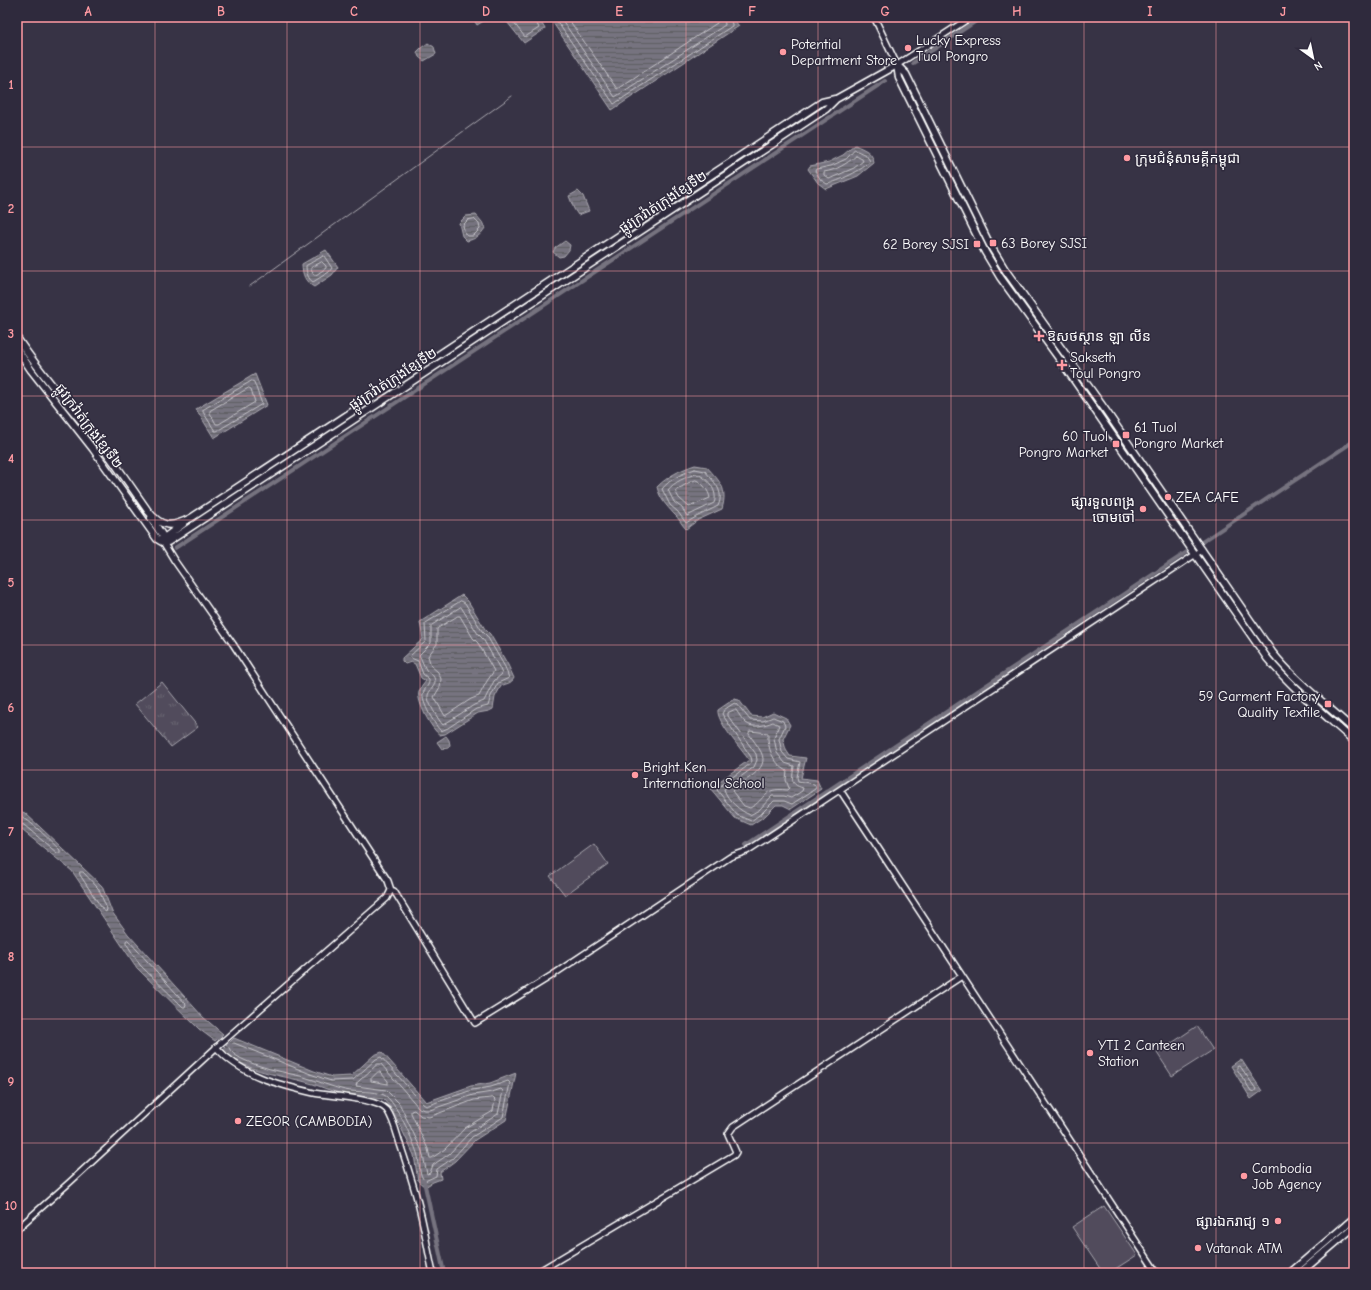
<svg xmlns="http://www.w3.org/2000/svg" width="1371" height="1290" viewBox="0 0 1371 1290" font-family="'Comic Neue','Noto Sans Khmer',sans-serif">
<style>
.grass{fill:url(#grass-tufts);stroke:#a8a6ae}
.park{fill:#514c5c;stroke:#a8a6ae}
.water{fill:url(#water-rules);stroke:#adabb2}
.lines{fill:none;stroke-linecap:round;stroke-linejoin:round}
.shore{stroke:#c8c7cc;stroke-width:1}
.stream{stroke:#adabb2;stroke-width:1}
.canal{stroke:#76737f;stroke-width:4}
.secondary-casing{stroke:#fff;stroke-width:8}
.primary-casing{stroke:#fff;stroke-width:9}
.secondary{stroke:#2f2a3d;stroke-width:5}
.primary{stroke:#2f2a3d;stroke-width:6}
.grid{fill:none;stroke:#ff9aa2;stroke-width:1;stroke-opacity:0.55}
.poi-dot{fill:#ff9aa2;stroke:#2f2a3d;stroke-width:1.5}
.labels{text-anchor:middle;dominant-baseline:central;stroke-width:3;stroke-linejoin:round;paint-order:stroke}
.poi-label{font-size:14px;fill:#fff;stroke:#2f2a3d;text-anchor:start}
.street-label{font-size:14px;fill:#fff;stroke:#2f2a3d}
.neatline{fill:none;stroke:#ff9aa2;stroke-width:1.5}
.grid-label{font-size:13px;text-anchor:middle;font-weight:bold;fill:#ff9aa2}
</style>
<defs>
<pattern id="grass-tufts" width="24" height="20" patternUnits="userSpaceOnUse"><rect width="24" height="20" fill="#514c5c"/><path d="M3 7l-1-3M5 7V3M7 7l1-3M15 17l-1-3M17 17v-4M19 17l1-3" fill="none" stroke="#6b6774"/></pattern>
<pattern id="water-rules" width="6" height="5" patternUnits="userSpaceOnUse"><rect width="6" height="5" fill="#76737f"/><path d="M0 2.5h6" fill="none" stroke="#5f5e63"/></pattern>
</defs>
<rect width="100%" height="100%" fill="#373345"/>
<filter id="ink" filterUnits="userSpaceOnUse"><feTurbulence type="fractalNoise" baseFrequency=".025" numOctaves="2"/><feDisplacementMap in="SourceGraphic" scale="8" xChannelSelector="R" yChannelSelector="G"/><feConvolveMatrix kernelMatrix="1 2 1 2 8 2 1 2 1" color-interpolation-filters="sRGB"/></filter>
<g filter="url(#ink)">
<!-- grass -->
<path class="grass" d="M162 682 198 727 171 747 135 704Z"/>
<!-- park -->
<path class="park" d="M594 844 608 864 565 895 550 876Z
M1197 1026 1213 1050 1172 1076 1157 1053Z
M1104 1206 1137 1255 1109 1273H1103L1072 1227Z"/>
<!-- water -->
<path class="water" d="M472 17H490L477 25Z
M503 17H538L545 29 524 43Z
M549 17H732L739 26 612 110Z
M428 43 434 47 436 54 424 61 419 57 417 52 421 48Z
M855 145C865 150 872 151 874 163L858 176 826 189 818 183 808 169 810 166 829 162 843 155Z
M578 191 583 196 589 211 578 215 574 209 569 196Z
M476 215 482 222 485 228C480 236 475 239 467 241L462 236 459 223 466 216Z
M565 241 570 245 569 250 564 256 559 257 553 252 555 248Z
M326 250 338 267 332 275 314 287C305 282 302 274 302 264Z
M255 374 267 405 214 438 196 409Z
M695 465 707 467C720 482 728 488 722 509L698 520 686 529C681 524 679 518 674 514 666 505 660 499 657 487 668 476 680 470 695 465Z
M462 595 468 601 485 629 490 634 508 665 514 678C511 684 507 683 501 686L495 697 493 709 489 711 478 713 445 734 440 735C432 730 416 701 419 692 420 688 424 684 426 681L421 678 415 664 411 662 405 664 402 661V658L423 639 420 622Z
M734 699 739 700 751 716 762 717 773 712 786 718 790 725 783 739 786 750 790 756 806 758 801 778 817 780 821 789 791 809 783 805H776L765 816 751 825 735 818 710 788 749 760C742 750 716 721 718 710Z
M446 736 449 740 450 745 448 748 442 749 437 742Z
M17 810 25 813 41 828 102 886 112 912 128 934 203 1017 223 1034 215 1041 199 1029 137 968 72 871 17 826Z
M234 1038 314 1071 332 1077 351 1076 374 1055 382 1052 426 1102 471 1086 490 1083 516 1073 506 1120 475 1140 455 1161 440 1172 441 1179 433 1182 425 1187 418 1181 414 1155 392 1109 383 1099C371 1097 358 1097 346 1095 331 1092 317 1084 302 1081 275 1074 242 1071 223 1049Z
M1241 1059 1262 1091 1251 1099 1231 1066Z"/>
<g class="lines">
<!-- shore -->
<path class="shore" d="M509 17 525 37 539 28 534 17
M554 17 614 104 732 26V24L729 17
M560 17 615 97 725 25 724 17
M567 17 617 89 717 23 718 17
M855 150 866 155 870 161C865 169 837 182 827 184L821 180 815 171 816 169 831 166 846 159Z
M856 156 862 159 863 161 854 168 829 179 824 175V172C837 170 846 164 856 156Z
M474 219 479 224 480 229 473 236H468L465 234 463 225 468 220Z
M324 256 332 268 329 272 313 282C308 279 306 272 306 266Z
M322 262 326 266V268L316 275H314L311 270V268Z
M252 381 254 382 262 404 217 431H215L203 412V410Z
M249 388 251 389 255 402 219 424H216L210 413V411Z
M695 469 705 471C714 482 725 491 718 506L696 517 686 523 678 512 670 505 662 489C670 479 683 473 695 469Z
M696 474C707 476 719 492 714 503L687 516 682 508 674 502 668 490C674 482 686 477 696 474Z
M696 480C702 482 709 491 710 498L689 507 679 498 675 491 688 483Z
M461 601 465 603 482 631 487 636 505 667 509 678 498 683 491 696 488 706 476 709 448 728 441 731C435 726 421 701 423 694 424 688 430 686 429 679L423 674 418 661 411 658 410 656 426 641 425 624Z
M461 607 478 634 483 639 500 669 502 674 494 681 484 701 474 705 443 725C439 721 426 700 428 695 430 689 435 687 435 681 434 675 431 674 427 671 425 669 421 658 419 655L431 643V626Z
M458 616H460L473 638 478 643 494 671 487 681 479 696 471 699 445 716 434 697 440 687 441 679 438 672 431 666 428 656 437 644V629Z
M735 703 737 704 750 720 763 721 773 717 783 721 785 726 779 739 782 752 788 759 800 762 797 777 798 781 814 784 816 787 815 789 792 804 784 801H774L762 813 751 821 737 815 717 790 718 788 750 764 752 761 751 757 722 714 724 710Z
M734 710H736C739 714 742 720 746 723 753 729 765 725 773 722L779 725 774 738 777 753 785 763 794 766C793 777 788 784 803 788L802 791 791 798 784 796H772L759 810 750 815C740 811 727 800 724 789L754 767 757 760 756 754 728 716V713Z
M750 731 768 733C767 748 773 763 787 771L786 780 789 788 787 790C762 787 767 799 750 808L744 806 732 791C741 780 771 771 761 752 758 746 753 740 749 734Z
M17 814C32 821 48 839 60 850V853H57L24 825 17 823
M80 872H83L98 888 107 909 106 912 103 910 80 875Z
M128 940 186 1004 185 1007H183L140 965 126 943V941Z
M234 1043 313 1075 331 1081 353 1080 376 1059 381 1057 423 1104 426 1106 472 1090 491 1087 508 1081 510 1083 503 1117 472 1137 453 1158 437 1169 436 1176 425 1181C418 1175 420 1161 417 1153 413 1140 395 1100 384 1095 374 1090 357 1093 345 1090 331 1087 318 1081 304 1077 289 1073 235 1064 229 1048Z
M378 1064H381L419 1108 424 1110H430L473 1095 492 1092 501 1089 503 1091 498 1114 469 1133 449 1154 433 1165 430 1173 427 1174 422 1151 399 1103 386 1090 356 1086 357 1083Z
M1240 1066 1256 1089 1254 1092 1251 1091 1237 1069V1067Z
M378 1072H380L388 1081V1084L371 1081V1079Z
M493 1098 495 1100 493 1111 465 1128 445 1149 432 1158H430L428 1149 411 1113V1111L414 1110 421 1116 429 1117 474 1100Z"/>
<!-- stream -->
<path class="stream" d="M250 286 512 96"/>
<!-- canal -->
<path class="canal" d="M913 63 982 17
M175 548 885 81
M746 845 1354 441
M215 1034 219 1038 232 1046
M424 1181 444 1273"/>
<defs>
<path id="secondary" d="M874 17 897 65 971 17
M840 790 1157 1273
M391 890 394 891 475 1023 551 976 730 857 747 851 1202 550
M216 1047C240 1075 279 1085 314 1093 330 1096 377 1098 387 1110 394 1120 397 1135 401 1147 408 1168 415 1189 420 1211 425 1231 428 1252 433 1273
M17 1229 70 1182 220 1044 387 898 391 890 388 881 233 644 174 560 163 542
M536 1273 734 1155 736 1152 728 1134 733 1127 962 976"/>
<path id="primary" d="M897 65 899 78 985 252 1000 277 1063 364 1267 658C1293 689 1324 714 1354 741
M897 65 906 74 990 245 1006 271 1104 408 1272 652C1296 682 1326 704 1354 730
M17 338C41 374 69 406 96 439 115 462 131 487 148 511 162 528 171 528 191 518L822 102 835 99
M17 349 31 370 93 449 157 539 162 542H168L826 109 836 99 897 65
M151 518 164 538 183 524
M1290 1273 1354 1218
M1300 1273 1354 1227"/>
</defs>
<!-- secondary casing -->
<use href="#secondary" class="secondary-casing"/>
<!-- primary casing -->
<use href="#primary" class="primary-casing"/>
<!-- secondary -->
<use href="#secondary" class="secondary"/>
<!-- primary -->
<use href="#primary" class="primary"/>
</g>
</g>
<!-- grid -->
<path class="grid" d="M155 17V1273M287 17V1273M420 17V1273M553 17V1273M686 17V1273M818 17V1273M951 17V1273M1084 17V1273M1216 17V1273M17 147H1354M17 271H1354M17 396H1354M17 520H1354M17 645H1354M17 770H1354M17 894H1354M17 1019H1354M17 1143H1354"/>
<!-- markers -->
<g class="poi-dot">
<circle cx="908" cy="48" r="4"/>
<circle cx="783" cy="52" r="4"/>
<circle cx="1127" cy="158" r="4"/>
<rect x="989" y="239" width="8" height="8" rx="2"/>
<rect x="973" y="240" width="8" height="8" rx="2"/>
<path d="M1037 330h4v4h4v4h-4v4h-4v-4h-4v-4h4z"/>
<path d="M1060 359h4v4h4v4h-4v4h-4v-4h-4v-4h4z"/>
<rect x="1122" y="431" width="8" height="8" rx="2"/>
<rect x="1112" y="440" width="8" height="8" rx="2"/>
<circle cx="1168" cy="497" r="4"/>
<circle cx="1143" cy="509" r="4"/>
<rect x="1324" y="700" width="8" height="8" rx="2"/>
<circle cx="635" cy="775" r="4"/>
<circle cx="1090" cy="1053" r="4"/>
<circle cx="238" cy="1121" r="4"/>
<circle cx="1244" cy="1176" r="4"/>
<circle cx="1278" cy="1221" r="4"/>
<circle cx="1198" cy="1248" r="4"/>
</g>
<g class="labels">
<!-- poi labels -->
<g class="poi-label">
<text x="916" y="40">Lucky Express<tspan x="916" dy="16">Tuol Pongro</tspan></text>
<text x="791" y="44">Potential<tspan x="791" dy="16">Department Store</tspan></text>
<text x="1135" y="158">ក្រុមជំនុំសាមគ្គីកម្ពុជា</text>
<text x="1001" y="243">63 Borey SJSI</text>
<text x="969" y="244" text-anchor="end">62 Borey SJSI</text>
<text x="1047" y="336">ឱសថស្ថាន ឡា លីន</text>
<text x="1070" y="357">Sakseth<tspan x="1070" dy="16">Toul Pongro</tspan></text>
<text x="1134" y="427">61 Tuol<tspan x="1134" dy="16">Pongro Market</tspan></text>
<text x="1108" y="436" text-anchor="end">60 Tuol<tspan x="1108" dy="16">Pongro Market</tspan></text>
<text x="1176" y="497">ZEA CAFE</text>
<text x="1135" y="501" text-anchor="end">ផ្សារទួលពង្រ<tspan x="1135" dy="16">ចោមចៅ</tspan></text>
<text x="1320" y="696" text-anchor="end">59 Garment Factory<tspan x="1320" dy="16">Quality Textile</tspan></text>
<text x="643" y="767">Bright Ken<tspan x="643" dy="16">International School</tspan></text>
<text x="1098" y="1045">YTI 2 Canteen<tspan x="1098" dy="16">Station</tspan></text>
<text x="246" y="1121">ZEGOR (CAMBODIA)</text>
<text x="1252" y="1168">Cambodia<tspan x="1252" dy="16">Job Agency</tspan></text>
<text x="1270" y="1221" text-anchor="end">ផ្សារឯករាជ្យ ១</text>
<text x="1206" y="1248">Vatanak ATM</text>
</g>
<!-- street labels -->
<g class="street-label">
<text transform="translate(663 202) rotate(-33)">ផ្លូវក្រវ៉ាត់ក្រុងខ្សែទី២</text>
<text transform="translate(393 379) rotate(-33)">ផ្លូវក្រវ៉ាត់ក្រុងខ្សែទី២</text>
<text transform="translate(89 426) rotate(53)">ផ្លូវក្រវ៉ាត់ក្រុងខ្សែទី២</text>
</g>
</g>
<!-- margin -->
<rect width="1371" height="1290" fill="none" stroke="#2f2a3d" stroke-width="44"/>
<!-- north arrow -->
<g transform="translate(1313 58) rotate(147)" stroke="#2f2a3d" stroke-width="3" paint-order="stroke">
<path d="M0-3L7 15L0 10L-7 15Z" fill="#ffffff"/>
<text y="-6" font-size="11" font-weight="bold" text-anchor="middle" fill="#ffffff">N</text>
</g>
<rect x="22" y="22" width="1327" height="1246" class="neatline"/>
<g class="grid-label">
<text x="88" y="16">A</text>
<text x="221" y="16">B</text>
<text x="354" y="16">C</text>
<text x="486" y="16">D</text>
<text x="619" y="16">E</text>
<text x="752" y="16">F</text>
<text x="885" y="16">G</text>
<text x="1017" y="16">H</text>
<text x="1150" y="16">I</text>
<text x="1283" y="16">J</text>
<text x="11" y="89">1</text>
<text x="11" y="213">2</text>
<text x="11" y="338">3</text>
<text x="11" y="463">4</text>
<text x="11" y="587">5</text>
<text x="11" y="712">6</text>
<text x="11" y="836">7</text>
<text x="11" y="961">8</text>
<text x="11" y="1086">9</text>
<text x="11" y="1210">10</text>
</g>
</svg>
